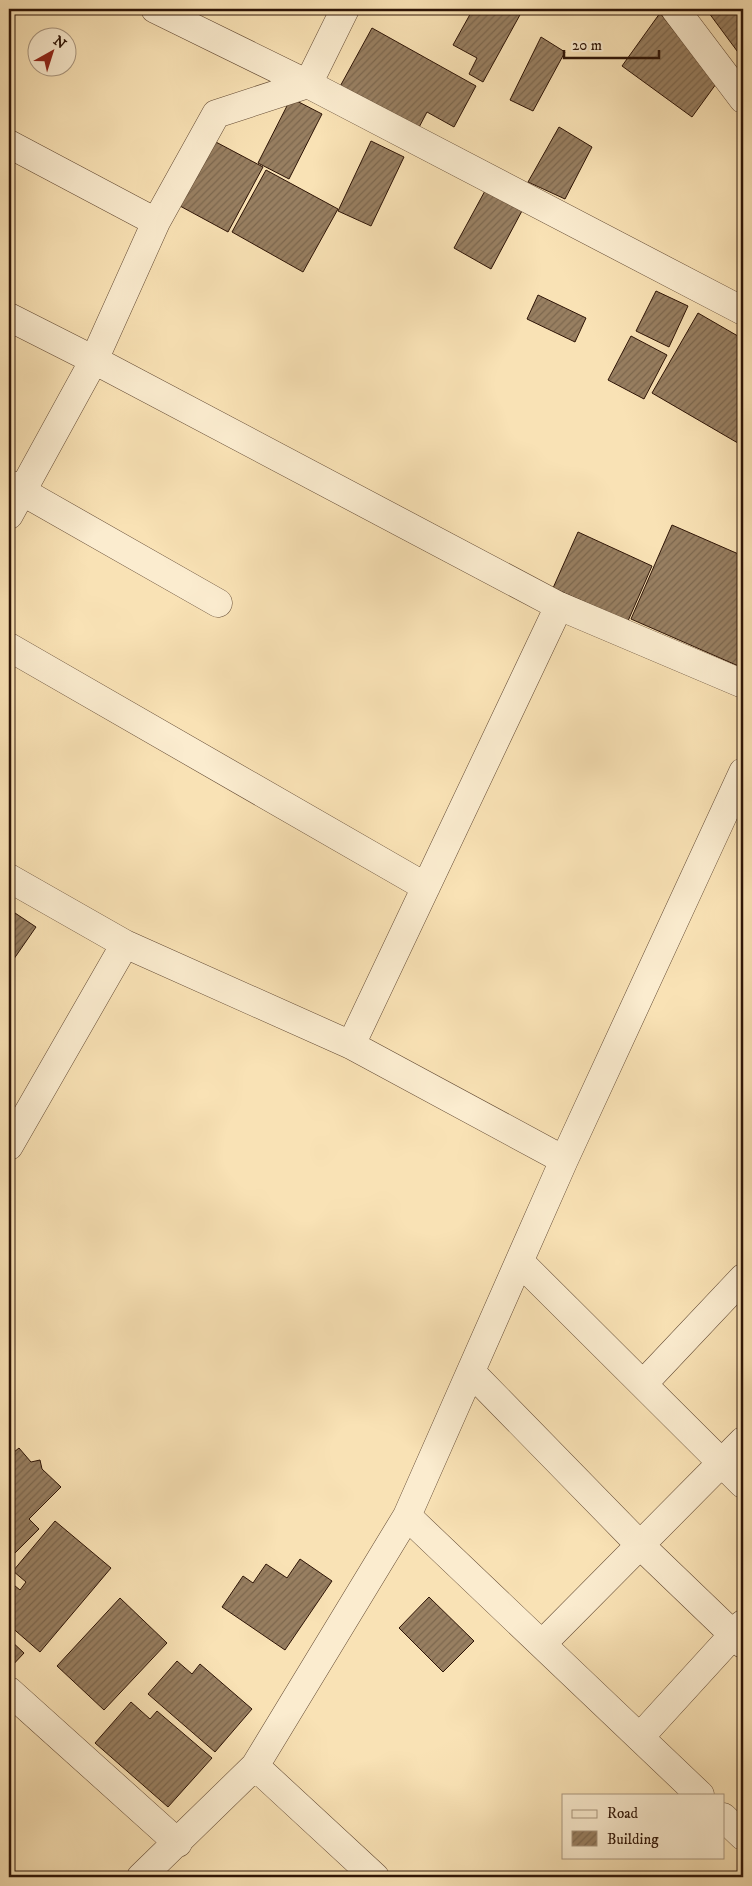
<svg xmlns="http://www.w3.org/2000/svg" width="752" height="1886" viewBox="0 0 752 1886" font-family="'IM FELL DW Pica',serif">
<style>
.building{fill:url(#building-hatch);stroke:#2e1406}
.lines{fill:none;stroke-linecap:round;stroke-linejoin:round}
.minor-casing{stroke:#614832;stroke-width:29}
.minor{stroke:#fbeccf;stroke-width:28}
</style>
<defs>
<pattern id="building-hatch" width="6" height="6" patternUnits="userSpaceOnUse" patternTransform="scale(1.25)"><rect width="6" height="6" fill="#987f61"/><path d="M-1 1l2-2M0 6l6-6M5 7l2-2" fill="none" stroke="#7c674e"/></pattern>
</defs>
<rect width="100%" height="100%" fill="#f9e2b5"/>
<filter id="stains"><feTurbulence type="fractalNoise" baseFrequency=".004" numOctaves="4"/><feColorMatrix values="0 0 0 0 .2 0 0 0 0 .09 0 0 0 0 .02 0 0 0 .5 -.17"/></filter>
<radialGradient id="worn" r=".72"><stop offset=".6" stop-color="#630" stop-opacity="0"/><stop offset="1" stop-color="#630" stop-opacity=".3"/></radialGradient>
<!-- building -->
<path class="building" d="M473 9H513L521 13 483 82 469 74 477 58 453 45Z
M706 9H743V59Z
M660 13 716 84 692 117 622 66Z
M372 28 476 86 454 127 427 112 415 135 337 92Z
M541 37 565 52 533 111 510 100Z
M291 98 322 114 289 179 258 163Z
M559 127 592 147 565 199 528 182Z
M214 141 263 167 228 232 180 206Z
M371 141 404 157 371 226 338 211Z
M266 170 338 209 303 272 232 232Z
M486 189 523 209 491 269 454 248Z
M656 291 688 306 669 347 636 331Z
M538 295 586 318 575 342 527 319Z
M698 313 743 339V446L652 393Z
M631 336 667 355 644 399 608 380Z
M672 525 743 556V668L631 619Z
M578 532 652 566 628 621 553 588Z
M9 909 36 927 9 966Z
M19 1448 31 1462 40 1460 42 1469 61 1487 29 1519 39 1529 9 1559V1456Z
M55 1521 111 1568 40 1652 9 1625V1581L20 1590 26 1582 13 1571Z
M300 1559 332 1581 285 1650 222 1607 243 1576 253 1583 266 1564 287 1578Z
M429 1597 474 1641 443 1672 399 1628Z
M120 1598 167 1643 104 1710 57 1666Z
M9 1639 24 1653 9 1669Z
M177 1661 192 1674 200 1664 252 1709 215 1752 148 1694Z
M131 1702 150 1719 157 1711 212 1758 168 1807 95 1743Z"/>
<g class="lines">
<defs>
<path id="minor" d="M155 9 308 84 743 311
M675 9 743 99
M9 144 156 222
M9 317 94 360 559 606 743 684
M9 484 218 603
M9 515 94 360 156 222 216 114 308 84 345 9
M9 647 426 887
M9 878 125 944 351 1045 564 1160
M351 1045 559 606
M9 1146 125 944
M520 1262 743 1484
M472 1373 640 1545 743 1644
M643 1384 743 1278
M407 1516 700 1795
M543 1643 743 1441
M9 1691 178 1843
M640 1737 743 1624
M255 1766 375 1877
M723 1817 743 1836
M141 1877 255 1766 407 1516 564 1160 743 772"/>
</defs>
<!-- minor casing -->
<use href="#minor" class="minor-casing"/>
<!-- minor -->
<use href="#minor" class="minor"/>
</g>
<!-- margin -->
<rect width="752" height="1886" fill="none" stroke="#f9e2b5" stroke-width="30"/>
<rect x="10" y="10" width="732" height="1866" fill="none" stroke="#2e1406" stroke-width="2.5"/>
<rect x="15" y="15" width="722" height="1856" fill="none" stroke="#2e1406"/>
<!-- legend -->
<rect x="562" y="1794" width="162" height="65" fill="#fbeccf" stroke="#a9967f"/>
<rect x="572" y="1810" width="25" height="8" fill="#fbeccf" stroke="#a9967f"/>
<text x="607" y="1818" font-size="15" fill="#2e1406">Road</text>
<rect x="572" y="1831" width="25" height="15" fill="url(#building-hatch)" stroke="#a9967f"/>
<text x="607" y="1844" font-size="15" fill="#2e1406">Building</text>
<!-- north arrow -->
<g transform="translate(52 52) rotate(39)"><circle r="24" fill="#fbeccf" stroke="#a9967f"/>
<path d="M0-4L9 19L0 12L-9 19Z" fill="#8f2418"/>
<text y="-8" font-size="14" font-weight="bold" text-anchor="middle" fill="#2e1406">N</text>
</g>
<!-- scale -->
<path d="M564 50v8h95v-8" fill="none" stroke="#2e1406" stroke-width="2.5"/>
<text x="572" y="50" font-size="15" fill="#2e1406" stroke="#fbeccf" stroke-width="4" paint-order="stroke">20 m</text>
<rect width="100%" height="100%" filter="url(#stains)"/>
<rect width="100%" height="100%" fill="url(#worn)"/>
</svg>
